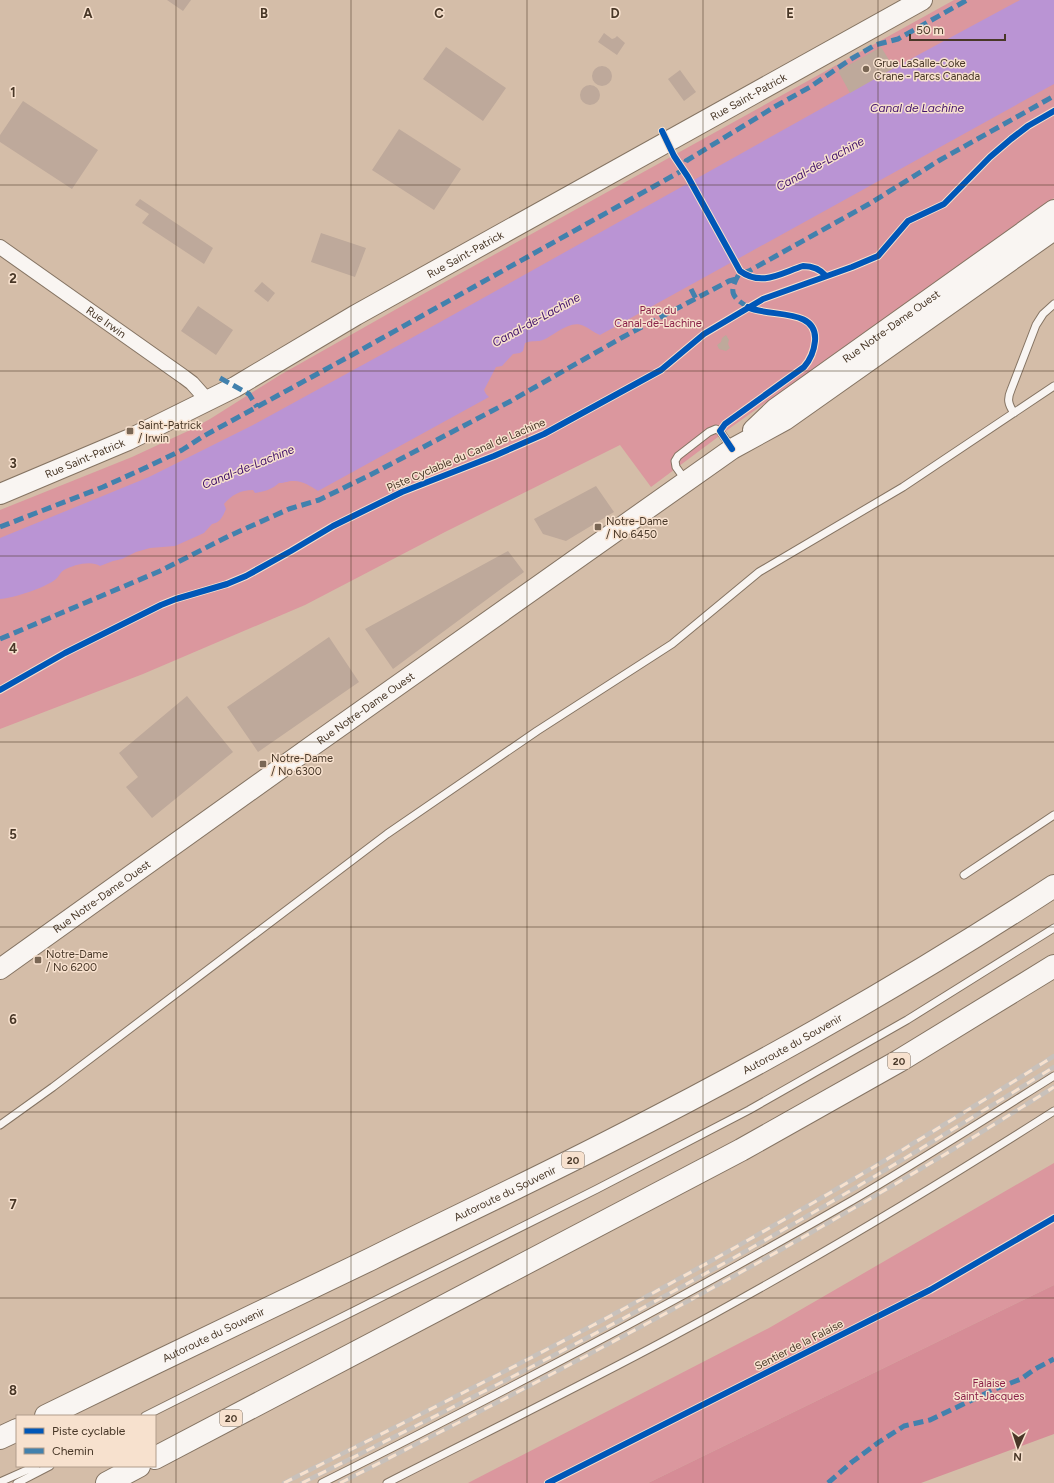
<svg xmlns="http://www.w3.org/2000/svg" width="1054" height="1483" viewBox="0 0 1054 1483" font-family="Figtree,sans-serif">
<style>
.green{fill:#db979e}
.forest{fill:#d68c96}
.water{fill:#ba94d4}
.pier{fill:#d4bda8}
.building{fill:#bea99b}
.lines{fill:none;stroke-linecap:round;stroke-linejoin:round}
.lane-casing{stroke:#857463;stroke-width:9}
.street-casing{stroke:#857463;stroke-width:16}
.secondary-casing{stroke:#857463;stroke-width:22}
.highway-casing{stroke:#857463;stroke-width:24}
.lane{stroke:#f9f5f2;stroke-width:7}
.street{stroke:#f9f5f2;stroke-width:14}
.secondary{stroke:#f9f5f2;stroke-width:20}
.highway{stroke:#f9f5f2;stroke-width:22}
.rail-casing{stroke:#c8c1bb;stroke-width:4.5}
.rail{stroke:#f7e1ce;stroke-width:3;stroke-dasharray:9;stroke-linecap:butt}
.quiet{stroke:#4281ad;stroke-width:5;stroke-dasharray:10 5;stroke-linecap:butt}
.cycleway-casing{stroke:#f7e1ce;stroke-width:8}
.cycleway{stroke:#0057b8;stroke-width:6}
.grid{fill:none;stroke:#483727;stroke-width:1;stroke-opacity:0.55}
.poi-dot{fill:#796654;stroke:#f7e1ce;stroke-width:1.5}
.labels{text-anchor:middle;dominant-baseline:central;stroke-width:3;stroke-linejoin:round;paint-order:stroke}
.shield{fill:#f7e1ce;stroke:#7c6a59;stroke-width:1}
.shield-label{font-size:10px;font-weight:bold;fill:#483727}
.poi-label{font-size:11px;fill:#483727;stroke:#f7e1ce;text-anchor:start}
.street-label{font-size:11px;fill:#483727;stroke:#f7e1ce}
.park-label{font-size:11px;fill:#8a2148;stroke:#f7e1ce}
.water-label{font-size:12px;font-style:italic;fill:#42126c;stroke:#f7e1ce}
.grid-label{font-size:13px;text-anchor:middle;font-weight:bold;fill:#483727;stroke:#f7e1ce;stroke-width:3;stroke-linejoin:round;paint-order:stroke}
</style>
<rect width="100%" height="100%" fill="#d4bda8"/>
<!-- green -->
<path class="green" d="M954 0H1054V198L730 428 651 487 620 445 445 532 305 605 143 674 0 729V510L132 457 188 431 210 419 280 375 416 298Z
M1054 1163V1285L648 1483H468L769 1328Z"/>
<!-- forest -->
<path class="forest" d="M1054 1285V1434L921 1483H648Z"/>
<!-- water -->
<path class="water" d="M1020 0H1054V84L600 335C594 333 589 328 584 326 570 319 555 335 543 340 538 342 533 340 525 343L523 351 520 353 513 354 502 366 496 367 484 390 486 394 489 397 318 491C311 486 301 480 293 481 287 481 286 483 279 483 273 489 263 492 255 493L253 490C240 490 232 495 224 504L226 509C223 516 220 523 212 524L204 533 175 546 150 548 136 552 122 559 113 561 100 566C91 560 73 565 64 570 60 572 59 577 56 579 45 588 14 598 0 599V538L149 477 253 425 399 345 894 68Z"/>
<!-- pier -->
<path class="pier" d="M692 179 737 261 732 264 687 182Z"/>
<!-- building -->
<path class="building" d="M167 0H191L183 11Z
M604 33 612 39 615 38 617 36 625 43 617 55 598 42Z
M446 47 506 88 483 121 423 79Z
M881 47 894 68 850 93 838 71Z
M592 76a10 10 0 1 1 20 0a10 10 0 1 1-20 0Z
M680 70 696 92 684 101 668 79Z
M580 95a10 10 0 1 1 20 0a10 10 0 1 1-20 0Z
M23 101 98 150 72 189 0 142V135Z
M399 129 461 169 434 210 372 170Z
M140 199 213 248 204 264 142 223 149 214 135 205Z
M321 233 366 248 355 277 311 262Z
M262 282 275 293 268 302 254 291Z
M198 306 233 330 216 355 181 331Z
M726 335 729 340 728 344 730 348 726 351 719 349 717 345 721 342 722 338Z
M596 486 614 512 566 541 543 534 534 519Z
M508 551 524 572 393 669 365 629Z
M329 637 359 682 258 752 227 707Z
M187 696 233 752 152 818 126 787 138 777 119 753Z"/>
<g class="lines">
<defs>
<path id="lane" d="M1014 413C1008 404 1007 399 1011 390L1036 325 1043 314 1054 304
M686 481 676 467 675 461 678 456 709 432 716 429 720 431 731 447
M964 875 1054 815
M0 1125 53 1087 387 834 537 731 672 644 759 572 903 487 1054 386
M145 1416 597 1189 749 1110 907 1020 1054 928
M0 1482 36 1466
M17 1483 50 1466
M322 1483C502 1393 680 1300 853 1200 921 1160 987 1118 1054 1076
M387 1483C479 1436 572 1390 664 1341 797 1270 927 1192 1054 1111"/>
<g id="street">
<path id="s1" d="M0 247 184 377 192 383 208 401"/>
</g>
<g id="secondary">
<path id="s2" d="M753 430 775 409 1054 210"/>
<path id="s3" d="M0 494 128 440 235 387 356 315 922 0"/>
<path id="s4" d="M0 969 319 741 732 449 785 420 1054 230"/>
</g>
<g id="highway">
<path id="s5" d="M46 1416C154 1363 262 1311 371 1259 451 1219 532 1181 612 1140 764 1063 912 979 1054 886"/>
<path d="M0 1438 17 1430"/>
<path d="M155 1458 741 1150 899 1061 1054 966"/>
<path d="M107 1483 139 1466"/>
</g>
</defs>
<!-- lane casing -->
<use href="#lane" class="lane-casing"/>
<!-- street casing -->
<use href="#street" class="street-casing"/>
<!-- secondary casing -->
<use href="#secondary" class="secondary-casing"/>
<!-- highway casing -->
<use href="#highway" class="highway-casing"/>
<!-- lane -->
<use href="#lane" class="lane"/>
<!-- street -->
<use href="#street" class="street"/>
<!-- secondary -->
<use href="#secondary" class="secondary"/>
<!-- highway -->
<use href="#highway" class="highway"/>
<defs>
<path id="rail" d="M284 1483C399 1425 514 1368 627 1307 772 1229 914 1145 1054 1056
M302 1483C436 1416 570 1349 701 1276 821 1210 938 1139 1054 1067
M340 1483C583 1360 824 1233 1054 1087"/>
</defs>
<!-- rail casing -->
<use href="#rail" class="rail-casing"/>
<!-- rail -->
<use href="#rail" class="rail"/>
<!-- quiet -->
<path class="quiet" d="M691 289 696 299
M748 307C732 297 728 293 739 274L749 271 869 204 940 160 1054 96
M220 378 249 394 257 407
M0 527 103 487 147 467 182 450 202 437 350 356 676 174 683 170 686 161 776 106 810 87 851 59 875 45 898 39 967 0
M0 639 160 571 229 536 289 509 319 500 370 475 509 402 623 337 729 281 736 279
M828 1483 852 1462 879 1442 904 1426 930 1420 995 1389 1021 1379 1035 1369 1054 1359"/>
<defs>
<path id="cycleway" d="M662 131 674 156 688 177 740 271C762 287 781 273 803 266 812 266 820 269 826 276
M732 449 720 431 725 424 804 367C811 359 814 351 815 341 818 307 768 318 748 307
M0 690 65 653 161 605 176 599 227 584 246 576 291 551 333 526 402 492 494 456 544 434 661 370 704 334 763 299 852 267 878 256 908 221 944 204 990 157 1011 139 1028 126 1054 111
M548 1483 930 1290 1054 1218"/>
</defs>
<!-- cycleway casing -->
<use href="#cycleway" class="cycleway-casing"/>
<!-- cycleway -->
<use href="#cycleway" class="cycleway"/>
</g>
<!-- grid -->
<path class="grid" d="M176 0V1483M351 0V1483M527 0V1483M703 0V1483M878 0V1483M0 185H1054M0 371H1054M0 556H1054M0 742H1054M0 927H1054M0 1112H1054M0 1298H1054"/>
<!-- markers -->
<g class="poi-dot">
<circle cx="866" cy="69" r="4"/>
<rect x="126" y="427" width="8" height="8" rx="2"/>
<rect x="594" y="523" width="8" height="8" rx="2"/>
<rect x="259" y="760" width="8" height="8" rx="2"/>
<rect x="34" y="956" width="8" height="8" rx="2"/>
</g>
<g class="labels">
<!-- shield labels -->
<g class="shield">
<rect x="888" y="1053" width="22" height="16" rx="3"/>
<rect x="562" y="1152" width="22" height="16" rx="3"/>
<rect x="220" y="1410" width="22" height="16" rx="3"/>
</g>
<g class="shield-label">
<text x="899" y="1061">20</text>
<text x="573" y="1160">20</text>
<text x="231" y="1418">20</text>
</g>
<!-- poi labels -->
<g class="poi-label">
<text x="874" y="63">Grue LaSalle-Coke<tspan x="874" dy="13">Crane - Parcs Canada</tspan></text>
<text x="138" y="425">Saint-Patrick<tspan x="138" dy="13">/ Irwin</tspan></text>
<text x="606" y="521">Notre-Dame<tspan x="606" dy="13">/ No 6450</tspan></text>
<text x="271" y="758">Notre-Dame<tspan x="271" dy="13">/ No 6300</tspan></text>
<text x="46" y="954">Notre-Dame<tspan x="46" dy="13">/ No 6200</tspan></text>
</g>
<!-- street labels -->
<g class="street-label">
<text stroke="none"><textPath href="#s3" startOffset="848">Rue Saint-Patrick</textPath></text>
<text stroke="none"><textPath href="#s3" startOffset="524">Rue Saint-Patrick</textPath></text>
<text stroke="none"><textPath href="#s1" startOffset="130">Rue Irwin</textPath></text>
<text stroke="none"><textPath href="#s2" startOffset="173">Rue Notre-Dame Ouest</textPath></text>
<text transform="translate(466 455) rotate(-23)">Piste Cyclable du Canal de Lachine</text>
<text stroke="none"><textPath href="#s3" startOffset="92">Rue Saint-Patrick</textPath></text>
<text stroke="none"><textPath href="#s4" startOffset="449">Rue Notre-Dame Ouest</textPath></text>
<text stroke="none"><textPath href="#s4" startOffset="125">Rue Notre-Dame Ouest</textPath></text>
<text stroke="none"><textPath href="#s5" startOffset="834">Autoroute du Souvenir</textPath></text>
<text stroke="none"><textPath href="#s5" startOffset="510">Autoroute du Souvenir</textPath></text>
<text stroke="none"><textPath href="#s5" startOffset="186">Autoroute du Souvenir</textPath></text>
<text transform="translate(799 1345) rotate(-27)">Sentier de la Falaise</text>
</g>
<!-- park labels -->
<g class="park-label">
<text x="658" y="310">Parc du<tspan x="658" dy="13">Canal-de-Lachine</tspan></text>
<text x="989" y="1383">Falaise<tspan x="989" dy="13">Saint-Jacques</tspan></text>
</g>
<!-- water labels -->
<g class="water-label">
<text x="917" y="108">Canal de Lachine</text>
<text transform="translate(820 164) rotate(-29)">Canal-de-Lachine</text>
<text transform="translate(536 320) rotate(-29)">Canal-de-Lachine</text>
<text transform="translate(248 467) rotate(-22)">Canal-de-Lachine</text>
</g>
</g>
<g class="grid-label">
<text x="88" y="18">A</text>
<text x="264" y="18">B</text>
<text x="439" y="18">C</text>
<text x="615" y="18">D</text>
<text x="790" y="18">E</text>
<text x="13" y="97">1</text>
<text x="13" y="283">2</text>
<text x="13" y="468">3</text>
<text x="13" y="653">4</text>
<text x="13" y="839">5</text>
<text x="13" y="1024">6</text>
<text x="13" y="1209">7</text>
<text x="13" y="1395">8</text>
</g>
<!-- legend -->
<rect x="16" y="1415" width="140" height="52" fill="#f7e1ce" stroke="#b19d8b"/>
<rect x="24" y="1428" width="20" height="6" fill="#0057b8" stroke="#b19d8b"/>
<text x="52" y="1435" font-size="12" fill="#483727">Piste cyclable</text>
<rect x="24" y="1448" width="20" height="6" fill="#4281ad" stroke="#b19d8b"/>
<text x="52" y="1455" font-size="12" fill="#483727">Chemin</text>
<!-- north arrow -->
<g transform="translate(1018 1447) rotate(183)" stroke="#f7e1ce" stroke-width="3" paint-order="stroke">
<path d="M0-3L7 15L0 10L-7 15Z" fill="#483727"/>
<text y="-6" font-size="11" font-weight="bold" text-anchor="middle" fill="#483727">N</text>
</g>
<!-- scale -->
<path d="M910 34v6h95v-6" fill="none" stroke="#483727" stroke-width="2"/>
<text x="916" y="34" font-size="12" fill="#483727" stroke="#f7e1ce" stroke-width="3" paint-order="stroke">50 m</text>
</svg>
